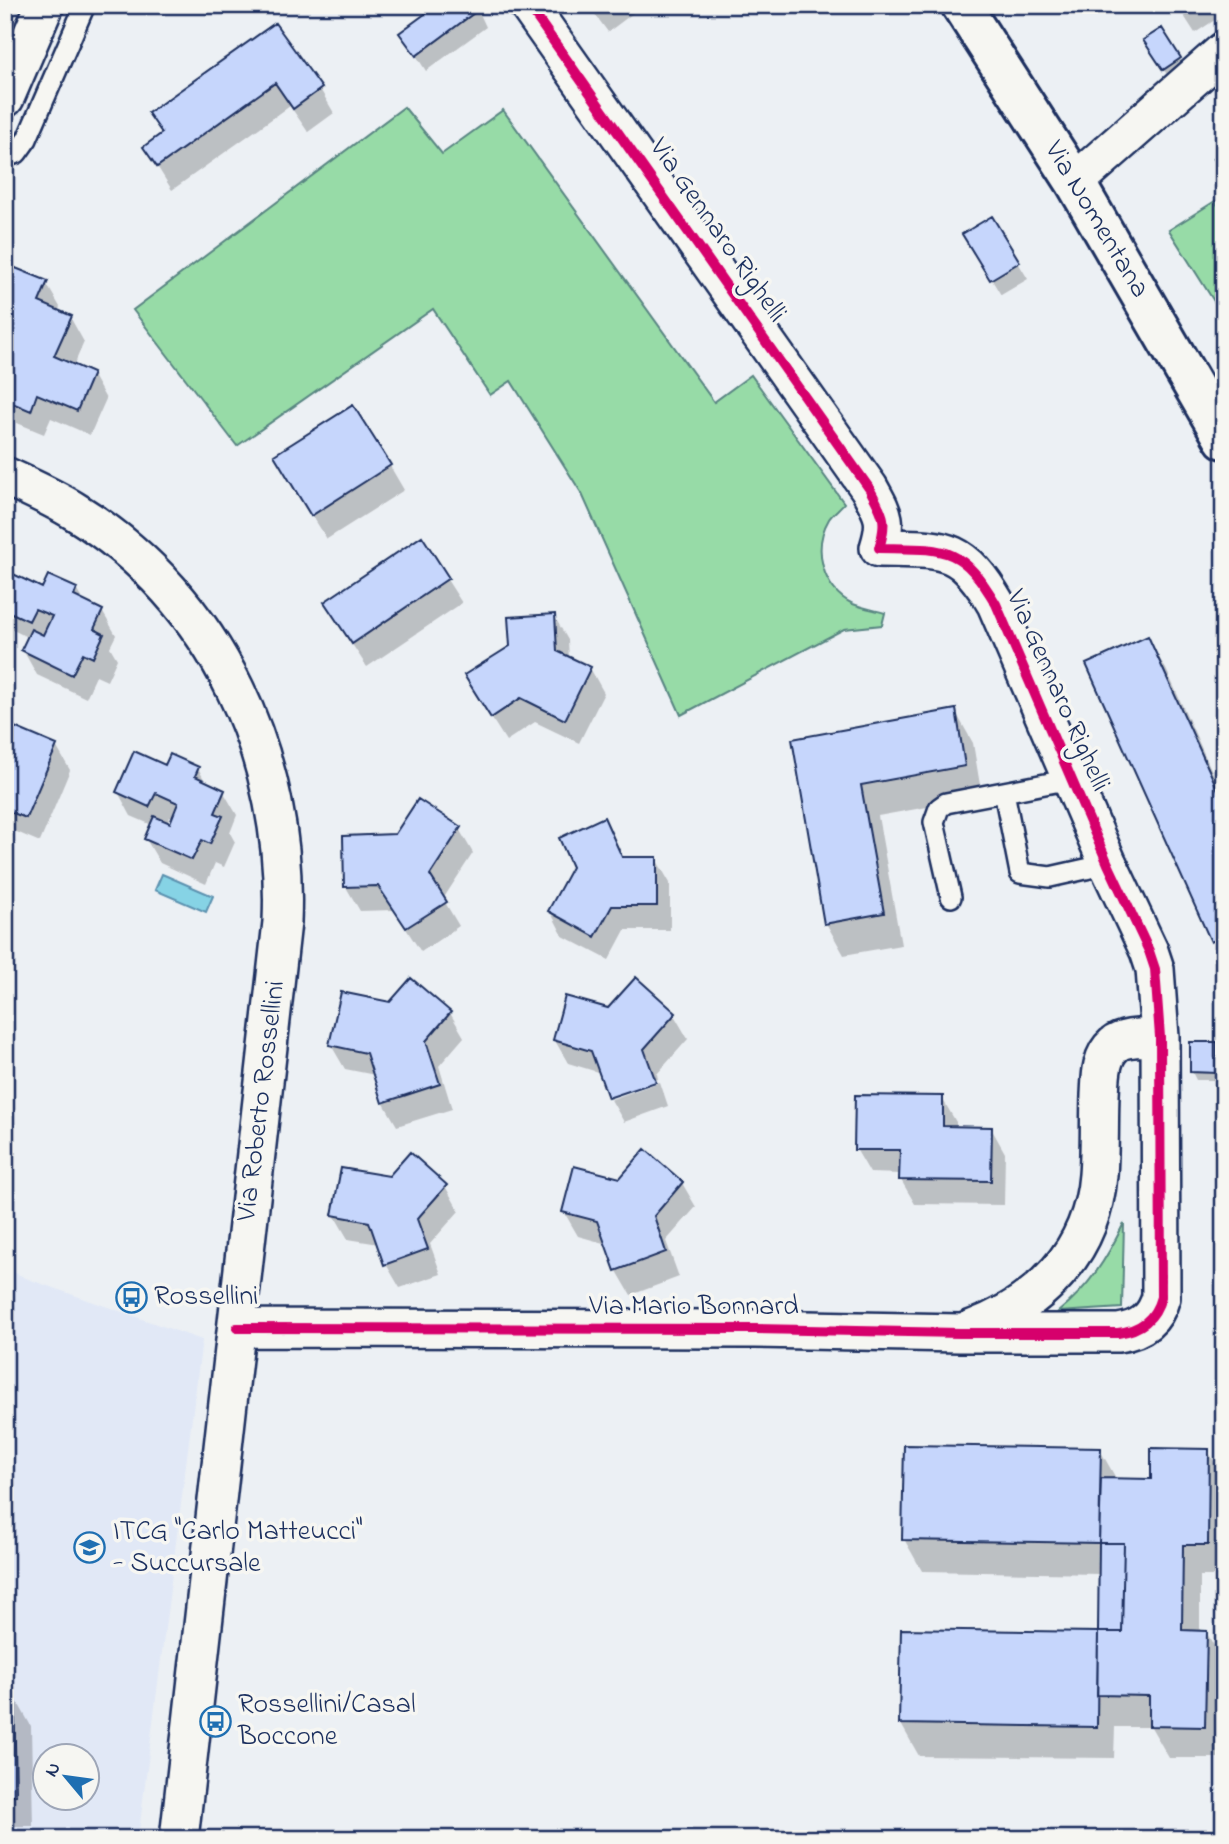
<svg xmlns="http://www.w3.org/2000/svg" width="1229" height="1844" viewBox="0 0 1229 1844" font-family="'Indie Flower',sans-serif">
<style>
.built{fill:#e1e8f6;fill-rule:evenodd}
.green{fill:#97dba7;stroke:#598582;stroke-width:2}
.water{fill:#86d3e5;stroke:#5b91af;stroke-width:2}
.shadow{fill:#0003;fill-rule:evenodd}
.building{fill:#c6d6fc;stroke:#1b2f5e;stroke-width:2}
.lines{fill:none;stroke-linecap:round;stroke-linejoin:round}
.service-casing{stroke:#1b2f5e;stroke-width:24}
.minor-casing{stroke:#1b2f5e;stroke-width:42}
.secondary-casing{stroke:#1b2f5e;stroke-width:44}
.service{stroke:#f6f6f2;stroke-width:19}
.minor{stroke:#f6f6f2;stroke-width:37}
.secondary{stroke:#f6f6f2;stroke-width:38}
.cycleway-casing{stroke:#f6f6f2;stroke-width:15}
.cycleway{stroke:#d6006c;stroke-width:10}
.labels{text-anchor:middle;dominant-baseline:central;stroke-width:7;stroke-linejoin:round;paint-order:stroke}
.street-label{font-size:28px;fill:#1b2f5e;stroke:#f6f6f2}
.poi-label{font-size:28px;fill:#1b2f5e;stroke:#f6f6f2;text-anchor:start}
</style>
<rect width="100%" height="100%" fill="#ecf0f4"/>
<filter id="ink" filterUnits="userSpaceOnUse"><feTurbulence type="fractalNoise" baseFrequency=".0143" numOctaves="2"/><feDisplacementMap in="SourceGraphic" scale="14" xChannelSelector="R" yChannelSelector="G"/><feConvolveMatrix kernelMatrix="1 2 1 2 8 2 1 2 1" color-interpolation-filters="sRGB"/></filter>
<g filter="url(#ink)">
<!-- built -->
<path class="built" d="M5 1268 28 1279 202 1340 138 1839H5ZM46 1756H88V1798H46Z"/>
<!-- green -->
<path class="green" d="M404 107 442 154 503 110 714 402 751 375 844 503C840 508 833 513 829 519 812 548 822 589 853 604 863 608 875 610 885 613L882 625 844 629 681 715 582 494 511 381 490 395 433 309 237 446 133 310Z
M1215 201 1224 215 1222 314 1169 230Z
M1124 1223 1122 1308 1058 1312C1090 1286 1106 1260 1124 1223Z"/>
<!-- water -->
<path class="water" d="M162 874 213 896 206 912 155 890Z"/>
<!-- shadow -->
<path class="shadow" d="M426 5H476L486 27 426 71 402 33 430 13Z
M588 5H644L608 32Z
M1177 5H1224V14L1195 33Z
M275 25 320 89 334 113 308 132 290 106 172 190 145 147 163 135 151 114Z
M1161 30 1184 66 1168 76 1149 48Z
M991 218 1028 279 1001 295 964 234Z
M46 283 60 307 58 312 70 317 84 342 74 365 92 374 106 399 90 435 51 418 44 434 5 418V290Z
M390 466 404 490 327 539 290 480Z
M421 539 462 603 367 667 340 626Z
M5 589H76L84 603 102 611 116 635 110 647 117 659 107 681 96 676 86 698 37 675 23 650 29 638 11 629 5 619Z
M554 616 568 640 569 659 590 668 604 693 579 743 535 722 506 741 480 700Z
M1147 638 1166 669 1224 798V960L1213 941Z
M955 711 973 743 982 797 878 816 901 945 844 955 826 923 794 741Z
M5 725 56 746 70 770 40 842 5 827Z
M166 767 198 768 206 783 223 791 237 815 230 833 235 842 224 867 215 863 206 884 160 863 146 839 152 825 131 816 118 792ZM170 817 174 818 171 825 167 823Z
M603 819 624 859H656L670 883V930H625L609 960 563 936 550 911Z
M459 829 473 853 443 899 459 926 421 952 394 910 360 911 346 887 396 836Z
M609 1010 674 1015 688 1039 657 1074 658 1079 612 1095V1099L660 1082 668 1106 624 1122 610 1098 601 1073 568 1063 554 1039Z
M450 1013 464 1037 439 1066 452 1109 397 1126 383 1102 375 1075 345 1069 331 1045Z
M1216 1044 1220 1051V1080H1196L1192 1072Z
M942 1098 956 1122V1128H991L1005 1153 1004 1205 915 1204 901 1180V1174L870 1173 856 1149Z
M390 1178 445 1186 459 1211 430 1244 441 1274 400 1288 386 1264 379 1244 348 1239 334 1215Z
M621 1180 682 1183 696 1207 666 1241 679 1277 631 1295 617 1271 607 1244 578 1236 564 1212Z
M1100 1450 1117 1480H1152L1208 1451 1224 1478V1576H1200V1632H1206L1224 1663 1223 1758H1169L1151 1727H1115L1114 1758 919 1756 901 1724 902 1631 1100 1634 1101 1574 922 1571 904 1539Z
M5 1694H13L31 1726 33 1826H5Z"/>
<!-- building -->
<path class="building" d="M426 5H474L478 10 416 56 399 33 433 8Z
M275 23 322 88 293 109 275 83 157 167 143 147 162 133 148 113Z
M1162 28 1181 58 1163 70 1143 40Z
M1224 151V172L1214 159Z
M992 216 1020 262 990 280 962 234Z
M13 267 48 281 39 302 72 316 54 356 93 373 77 411 37 394 31 411 5 400V286Z
M353 405 391 465 311 516 274 455Z
M422 536 449 578 352 644 324 602Z
M11 573 42 588 48 575 77 588 74 596 103 610 94 629 104 634 93 658 83 653 72 675 21 650 31 629 43 635 52 616 35 609 29 621 5 610V585Z
M555 614 557 651 591 667 565 720 521 698 491 718 464 675 510 646 508 617Z
M1148 636 1224 803V936L1211 942 1086 664Z
M956 709 965 766 861 785 884 913 824 924 792 739Z
M5 723 57 745 26 818 5 810Z
M134 751 165 765 170 754 199 767 195 776 225 790 215 813 223 816 210 844 202 840 192 860 144 839 154 816 170 823 178 803 156 793 149 807 116 792Z
M418 799 461 827 430 875 447 902 406 928 378 886 344 887 343 836 395 834Z
M604 817 622 857H657V906H612L595 937 548 911 572 867 559 838Z
M636 977 676 1013 644 1049 656 1082 608 1098 591 1051 553 1040 565 996 608 1008Z
M411 978 451 1012 426 1041 440 1084 382 1103 366 1053 329 1045 341 992 390 1002Z
M1190 1042H1217V1073L1190 1072Z
M855 1095 943 1096V1126L992 1127 991 1181 899 1180 900 1150H854Z
M645 1149 683 1182 654 1216 666 1252 615 1271 597 1221 562 1212 574 1166 620 1178Z
M410 1152 447 1185 417 1219 428 1249 384 1265 369 1222 332 1215 341 1168 389 1176Z
M904 1445 1101 1448 1099 1543 902 1540Z
M1151 1448 1209 1449 1208 1545H1183L1182 1630 1207 1631 1205 1727 1149 1726V1696L1097 1695 1098 1632H1122L1124 1543H1099L1101 1478 1151 1479Z
M1099 1543H1124L1122 1632H1098Z
M901 1629 1098 1632 1097 1727 899 1724Z
M5 1692H14L16 1795H5Z"/>
<g class="lines">
<defs>
<path id="service" d="M5 157 17 153 27 139 85 5
M1004 792 1020 873 1050 877 1108 864
M951 897 934 822 939 808 946 803 1071 779"/>
<path id="minor" d="M5 98 45 5
M1075 182 1224 51
M5 476C29 487 54 498 76 512 218 600 289 759 282 922L179 1839
M237 1328 755 1329 960 1333H1118C1141 1330 1155 1319 1161 1297L1160 1037 1155 969 1149 951 1108 864 996 604C961 544 943 549 879 548 888 519 883 514 869 488L528 5
M970 1330C1040 1304 1092 1252 1098 1175 1100 1149 1099 1122 1100 1095 1101 1079 1100 1057 1114 1045 1124 1036 1147 1038 1160 1037"/>
<path id="secondary" d="M961 5 1075 182 1224 439"/>
</defs>
<!-- service casing -->
<use href="#service" class="service-casing"/>
<!-- minor casing -->
<use href="#minor" class="minor-casing"/>
<!-- secondary casing -->
<use href="#secondary" class="secondary-casing"/>
<!-- service -->
<use href="#service" class="service"/>
<!-- minor -->
<use href="#minor" class="minor"/>
<!-- secondary -->
<use href="#secondary" class="secondary"/>
<defs>
<path id="cycleway" d="M237 1328 755 1329 960 1333H1118C1141 1330 1155 1319 1161 1297L1160 1037 1155 969 1149 951 1108 864 996 604C961 544 943 549 879 548 888 519 883 514 869 488L528 5"/>
</defs>
<!-- cycleway casing -->
<use href="#cycleway" class="cycleway-casing"/>
<!-- cycleway -->
<use href="#cycleway" class="cycleway"/>
</g>
</g>
<!-- icons -->
<defs>
<symbol id="bus-ring" viewBox="-11 -11 22 22"><circle r="9.5" fill="#f6f6f2" stroke="#1f6fb2" stroke-width="1.5"/><path d="M-5-6H5V4H4V6H2V4H-2V6H-4V4H-5ZM-3.5-4V0h7V-4ZM-3.5 1.2v1.5H-2V1.2ZM2 1.2v1.5H3.5V1.2Z" fill="#1f6fb2"/></symbol>
<symbol id="school-ring" viewBox="-11 -11 22 22"><circle r="9.5" fill="#f6f6f2" stroke="#1f6fb2" stroke-width="1.5"/><path d="M0-5L7-2L0 1L-7-2ZM-4 1L0 2.5L4 1V4Q0 6-4 4Z" fill="#1f6fb2"/></symbol>
</defs>
<g fill-rule="evenodd">
<use href="#bus-ring" x="114" y="1280" width="35" height="35"/>
<use href="#school-ring" x="72" y="1530" width="35" height="35"/>
<use href="#bus-ring" x="198" y="1704" width="35" height="35"/>
</g>
<g class="labels">
<!-- street labels -->
<g class="street-label">
<text transform="translate(1096 220) rotate(59)">Via Nomentana</text>
<text transform="translate(717 231) rotate(55)">Via Gennaro Righelli</text>
<text transform="translate(1057 691) rotate(66)">Via Gennaro Righelli</text>
<text transform="translate(262 1101) rotate(-83)">Via Roberto Rossellini</text>
<text x="694" y="1307">Via Mario Bonnard</text>
</g>
<!-- poi labels -->
<g class="poi-label">
<text x="154" y="1297">Rossellini</text>
<text x="113" y="1532">ITCG "Carlo Matteucci"<tspan x="113" dy="32">- Succursale</tspan></text>
<text x="238" y="1705">Rossellini/Casal<tspan x="238" dy="32">Boccone</tspan></text>
</g>
</g>
<!-- margin -->
<rect width="1229" height="1844" fill="none" stroke="#f6f6f2" stroke-width="28"/>
<rect x="14" y="14" width="1201" height="1816" fill="none" stroke="#1b2f5e" stroke-width="2.5" filter="url(#ink)"/>
<!-- north arrow -->
<g transform="translate(66 1777) rotate(299)"><circle r="33" fill="#f6f6f2" stroke="#9ea6b7" stroke-width="2"/>
<path d="M0-5L12 26L0 18L-12 26Z" fill="#1f6fb2"/>
<text y="-10" font-size="19" font-weight="bold" text-anchor="middle" fill="#1b2f5e">N</text>
</g>
</svg>
